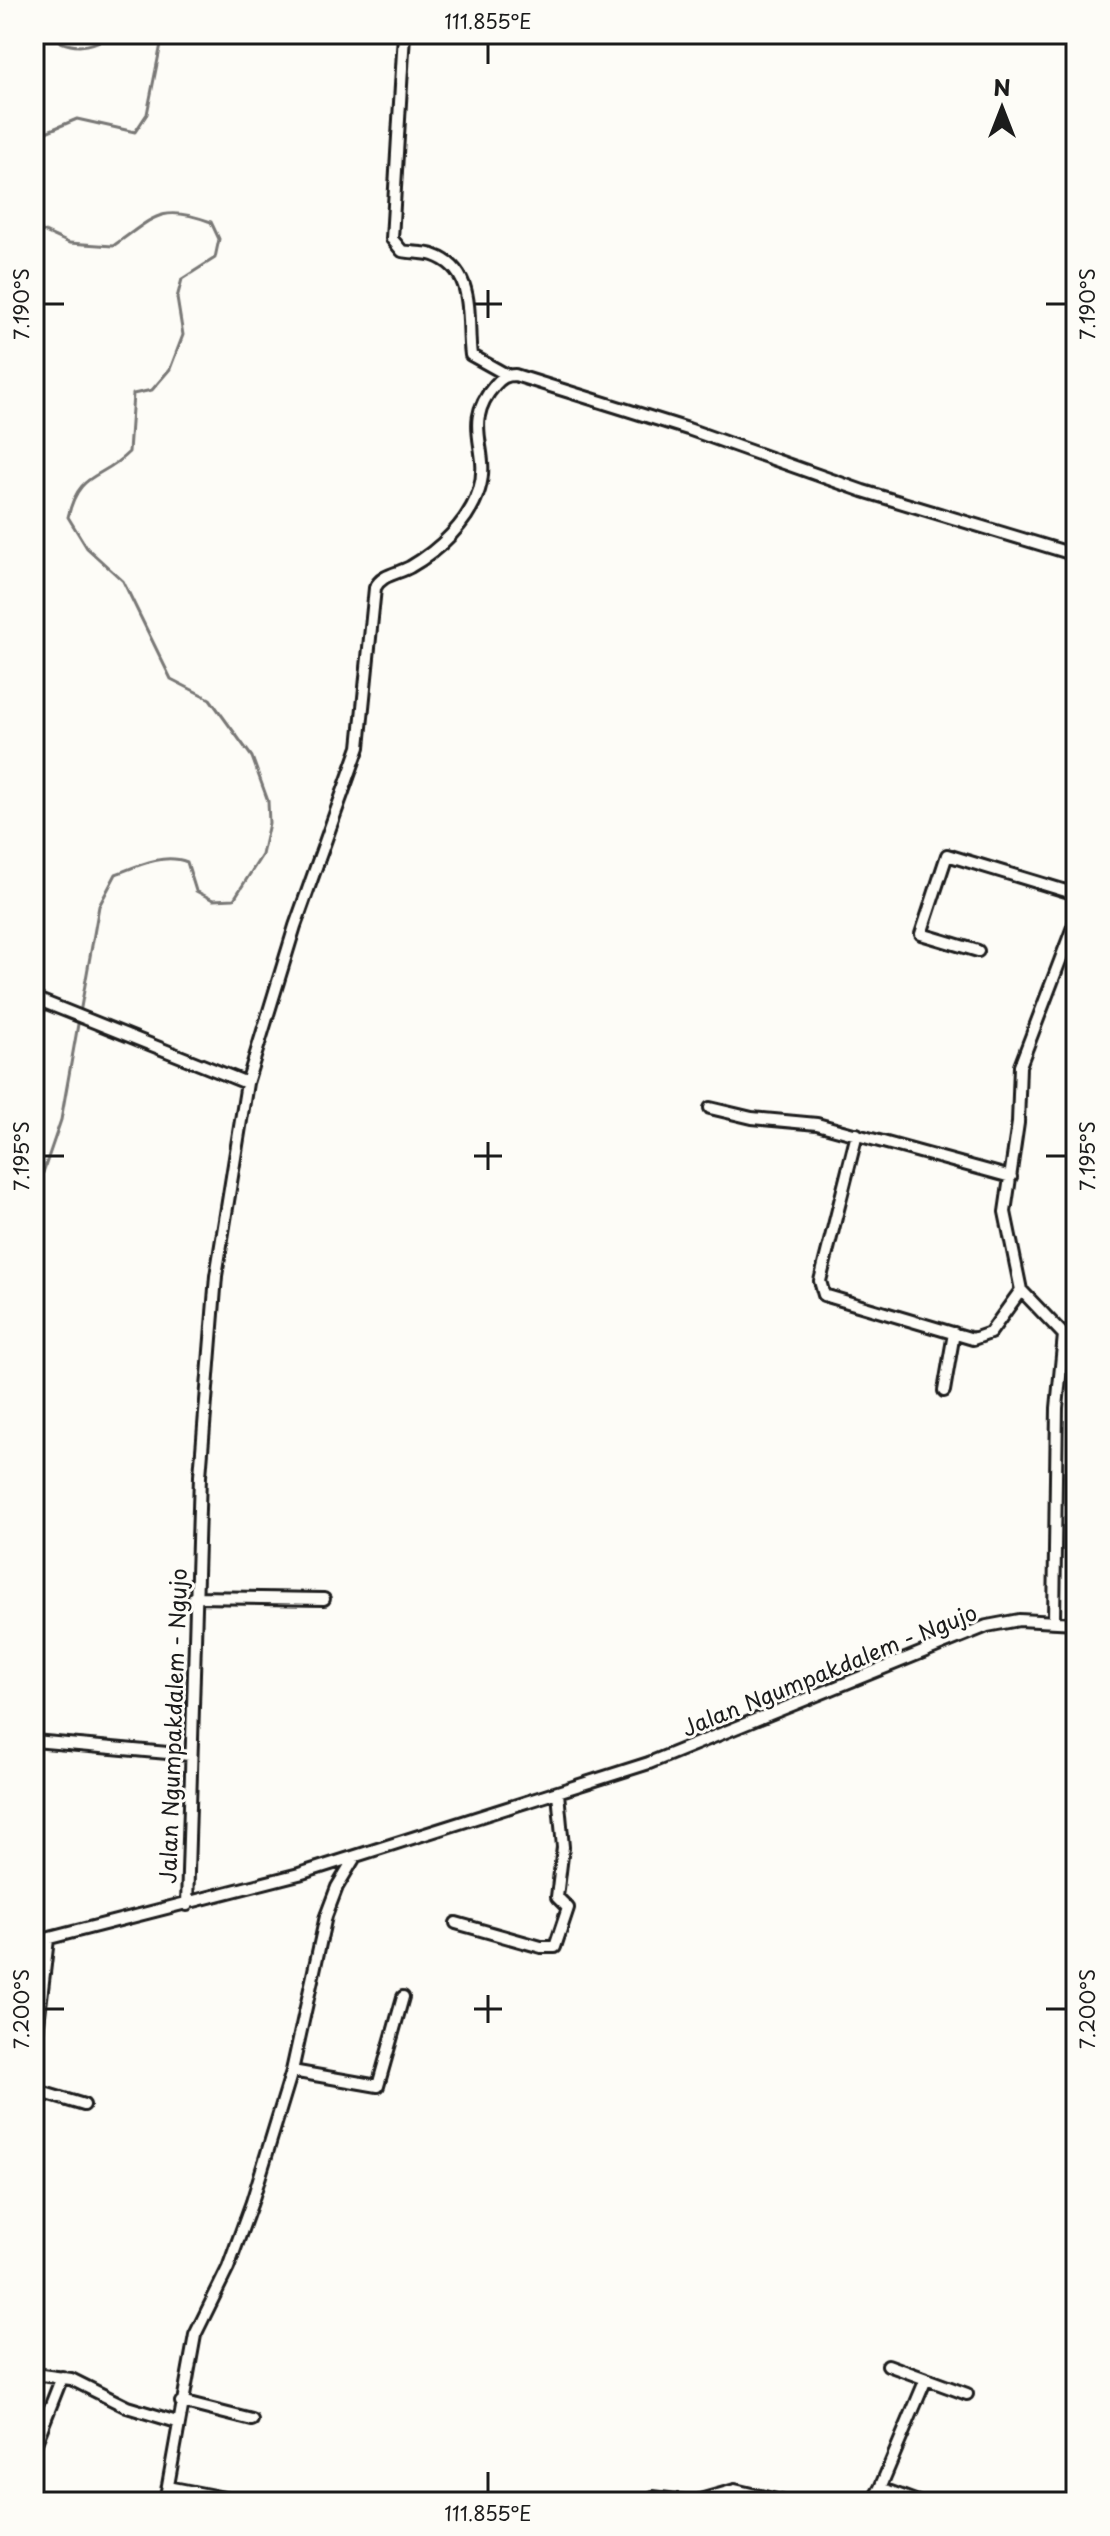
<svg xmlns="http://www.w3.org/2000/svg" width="1110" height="2536" viewBox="0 0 1110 2536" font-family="'Playpen Sans',sans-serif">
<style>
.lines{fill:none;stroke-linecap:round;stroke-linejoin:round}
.stream{stroke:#797876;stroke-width:3}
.minor-casing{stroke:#1c1c1c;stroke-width:16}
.minor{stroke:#fdfcf7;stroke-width:10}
.ticks{fill:none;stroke:#1c1c1c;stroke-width:3}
.labels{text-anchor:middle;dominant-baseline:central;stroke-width:6;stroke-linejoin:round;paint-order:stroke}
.street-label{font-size:22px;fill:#1c1c1c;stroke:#fdfcf7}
.neatline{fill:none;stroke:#1c1c1c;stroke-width:3}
.ticks-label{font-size:20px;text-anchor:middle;fill:#1c1c1c}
</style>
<rect width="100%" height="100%" fill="#fdfcf7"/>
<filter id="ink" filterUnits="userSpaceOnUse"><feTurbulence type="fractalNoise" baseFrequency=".0125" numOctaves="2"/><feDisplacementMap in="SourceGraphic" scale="16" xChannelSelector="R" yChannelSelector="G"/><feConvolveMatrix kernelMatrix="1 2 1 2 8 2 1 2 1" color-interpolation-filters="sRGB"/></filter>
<g filter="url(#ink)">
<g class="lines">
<!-- stream -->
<path class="stream" d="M58 34 61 42C80 50 95 45 112 34
M34 137 77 119 135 132 147 114 163 34
M34 227 69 243 113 246C154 218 159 203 211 222L219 239 215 258 182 279 177 298 183 335 170 369 152 390 133 394 129 452C100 481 79 470 68 517L87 548 123 581 171 679 210 699 252 757 268 801 269 823 262 855 234 899 213 900 196 891 187 862C164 853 139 865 116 874L99 906 61 1120 34 1199"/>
<defs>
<path id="minor" d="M404 34 392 239 402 251C411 253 424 252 433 255 478 270 466 320 471 355L507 375
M978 951 921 934 947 855 1076 894
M34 998 247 1083 216 1276 200 1476 187 1905
M247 1083 295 926 359 747 375 588C382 574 397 574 410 567 438 551 469 522 479 490 492 449 460 425 495 385 501 378 506 375 515 375L688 429 863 491 1076 555
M710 1108 752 1118 817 1124 1011 1177
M857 1134 820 1281 824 1295 973 1339 990 1333 1021 1290
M944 1391 954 1333
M194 1597 324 1599
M1054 1620 1057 1408 1064 1335 1021 1290 1005 1212 1018 1123 1020 1066 1076 919
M34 1741 190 1755
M456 1923 541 1947H555L568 1908 557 1897 563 1847 558 1793
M34 1942 299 1874 649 1763 987 1626 1019 1620 1076 1623
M34 2058 48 1939
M292 2071 378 2086 403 1997
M34 2090 84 2105
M888 2365 967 2394
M34 2374 71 2379 127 2407 177 2422
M181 2402 252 2420
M34 2448 62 2377
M168 2487 245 2502
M880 2488 926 2379
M653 2497 693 2502 735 2490 785 2502
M165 2502 195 2335 228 2268 252 2202 292 2071 326 1916 337 1887 355 1857
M872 2502 880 2488 918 2502
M963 2502H982"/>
</defs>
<!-- minor casing -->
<use href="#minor" class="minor-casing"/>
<!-- minor -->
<use href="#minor" class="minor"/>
</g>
</g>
<!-- ticks -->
<path class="ticks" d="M488 44V64M488 290V318M44 304H64M474 304H502M1046 304H1066M488 1142V1170M44 1156H64M474 1156H502M1046 1156H1066M488 1995V2023M44 2009H64M474 2009H502M1046 2009H1066M488 2472V2492"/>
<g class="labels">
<!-- street labels -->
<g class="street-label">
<text transform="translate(829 1669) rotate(-22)">Jalan Ngumpakdalem - Ngujo</text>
<text transform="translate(172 1726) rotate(-88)">Jalan Ngumpakdalem - Ngujo</text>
</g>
</g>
<!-- margin -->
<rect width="1110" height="2536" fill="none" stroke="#fdfcf7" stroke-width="88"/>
<!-- north arrow -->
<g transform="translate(1002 108)" stroke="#fdfcf7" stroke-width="6" paint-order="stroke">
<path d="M0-6L14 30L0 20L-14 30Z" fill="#1c1c1c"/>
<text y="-12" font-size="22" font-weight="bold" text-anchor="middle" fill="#1c1c1c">N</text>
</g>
<rect x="44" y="44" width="1022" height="2448" class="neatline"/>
<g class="ticks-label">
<text x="488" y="29">111.855°E</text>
<text transform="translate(22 304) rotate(-90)" y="7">7.190°S</text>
<text transform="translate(1088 304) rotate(-90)" y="7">7.190°S</text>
<text transform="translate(22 1156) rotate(-90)" y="7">7.195°S</text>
<text transform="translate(1088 1156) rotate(-90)" y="7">7.195°S</text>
<text transform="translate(22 2009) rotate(-90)" y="7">7.200°S</text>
<text transform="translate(1088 2009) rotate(-90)" y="7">7.200°S</text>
<text x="488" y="2521">111.855°E</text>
</g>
</svg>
